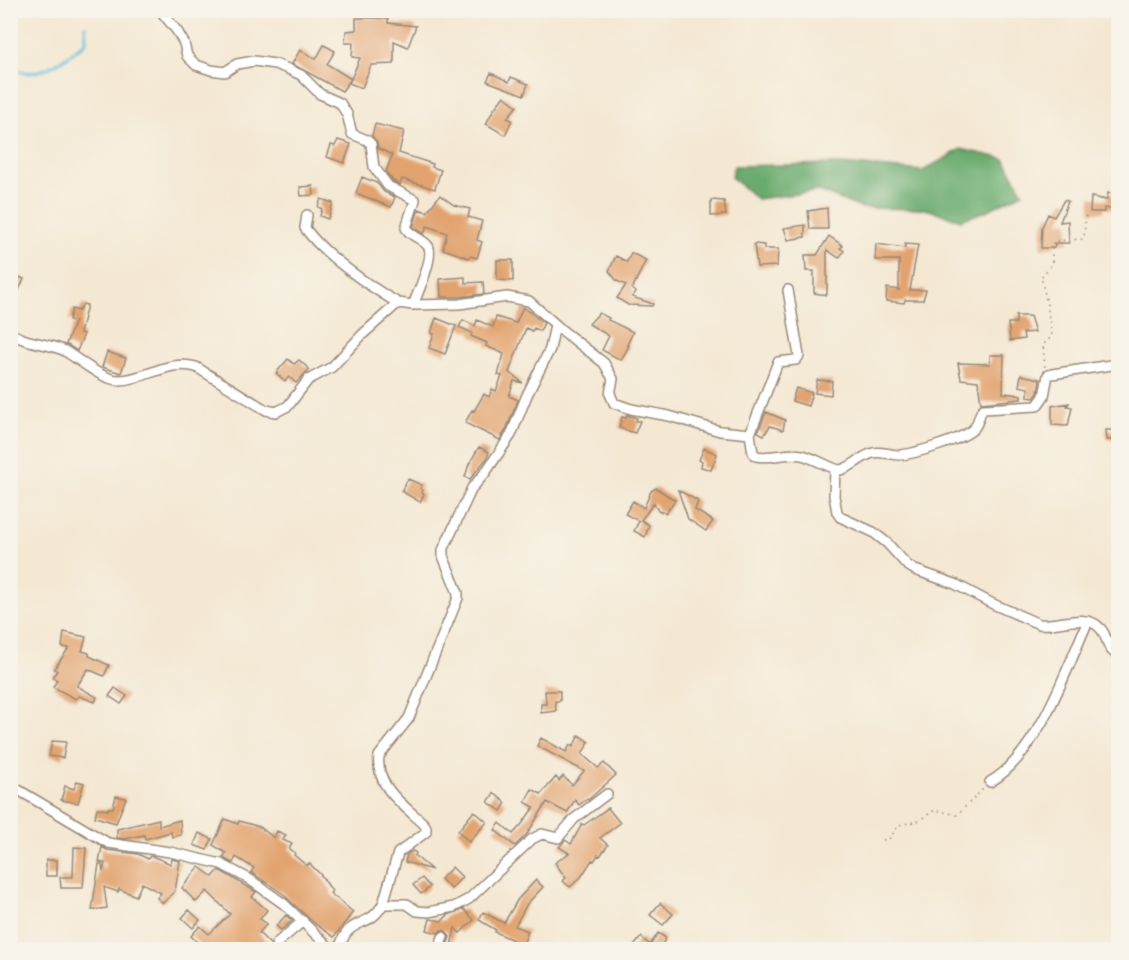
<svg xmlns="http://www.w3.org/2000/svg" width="1129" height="960" viewBox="0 0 1129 960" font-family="'Libre Bodoni',serif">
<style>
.forest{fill:#69ab6e;stroke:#526a46;stroke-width:1.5}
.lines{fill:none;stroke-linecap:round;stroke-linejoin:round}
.stream{stroke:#62c0e1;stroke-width:3}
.building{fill:#e2a36e}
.minor-casing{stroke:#988978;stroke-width:12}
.path{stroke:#988978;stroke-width:1.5;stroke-dasharray:1.5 4.5;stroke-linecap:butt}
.minor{stroke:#fff;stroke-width:9}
</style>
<rect width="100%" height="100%" fill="#f7f3e8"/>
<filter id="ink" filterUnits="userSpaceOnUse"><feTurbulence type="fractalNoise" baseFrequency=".0167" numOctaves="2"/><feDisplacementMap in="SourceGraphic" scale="12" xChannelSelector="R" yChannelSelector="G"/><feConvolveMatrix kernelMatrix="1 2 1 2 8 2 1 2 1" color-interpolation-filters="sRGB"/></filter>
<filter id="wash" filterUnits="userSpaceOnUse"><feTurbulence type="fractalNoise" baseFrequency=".008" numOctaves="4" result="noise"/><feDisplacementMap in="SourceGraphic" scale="24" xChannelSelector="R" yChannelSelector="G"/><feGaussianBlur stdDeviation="1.35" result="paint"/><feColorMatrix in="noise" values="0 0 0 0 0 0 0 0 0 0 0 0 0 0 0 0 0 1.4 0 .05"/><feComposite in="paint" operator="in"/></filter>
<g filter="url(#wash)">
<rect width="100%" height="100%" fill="#f4e8d3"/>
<!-- forest -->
<path class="forest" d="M961 149 1004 159 1023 193 986 211 961 220 926 209 861 208 819 191 757 199 731 177 734 166 841 164 923 171Z"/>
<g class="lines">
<!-- stream -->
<path class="stream" d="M10 65C14 67 19 71 23 72 43 77 72 54 86 42L85 26"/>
</g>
<g id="blocks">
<!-- building -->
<path class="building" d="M356 18H388V23L416 26 408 47 394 41V64L371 65 362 88 349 83 351 79 342 91 292 64 300 50 316 59 324 45 335 51 327 64 351 79 360 58 352 57 353 43H345L346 31 356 30Z
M491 73 509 82 511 77 528 84 524 95 487 81Z
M504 96 517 106 507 118 512 120 505 135 486 124 494 109Z
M375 124 404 131 399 153 433 164 432 167 441 170 435 189 402 179 400 185 393 181 386 172 392 155 378 148 377 142 372 136Z
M338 140 351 144 344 163 327 157 331 145 335 146Z
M362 177 377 183 384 192 395 197 391 207 356 193Z
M313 186 314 195 301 196 300 187Z
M1108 193 1119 195V210L1104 208V212H1090L1091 197 1107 200Z
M440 195 454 205 470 209 468 217 482 221 477 240 482 242 477 258 470 256 469 258 443 249 447 233 427 226 424 234 413 227 419 209 427 212Z
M321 199 333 203 328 219 320 216 322 209 318 207Z
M711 200 724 201 726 215 711 216Z
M1064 200 1068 201 1060 222 1068 221 1069 243H1055L1054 248H1041L1042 227 1048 214 1054 217Z
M827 208 828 229H810L808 211Z
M805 225V237L788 240 784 228Z
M829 236 843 246 840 248 844 251 839 258 827 250V295L814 293V271H806L805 255H817Z
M754 244 764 245V249H778L777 266 757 267Z
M876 244 905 248V244L918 245 910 290H926L923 300H905L904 303 886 301 887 288 899 290V260H875Z
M631 253 646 260 632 289 636 292 632 297 653 304 652 306 628 305 617 298 626 285 617 281 609 271 616 256 627 262Z
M497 260H513V281L497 280Z
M10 273 24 279 18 292 10 289Z
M465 277V283L483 282 484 294 458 297H441L440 279Z
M83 304 87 305 80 333 84 334 77 351 66 344 75 321 69 320 72 309 79 311Z
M523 307 544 323 540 331 534 328 532 331 526 328 509 372 523 383 514 381 509 396 518 400 506 430 500 440 465 423 472 410 474 411 484 394 489 397 492 389 496 391 502 376 498 375 504 354 486 346 487 343 471 336 472 333 459 327 463 320 475 326 477 320 493 327 496 317 516 323Z
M599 313 609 318 608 320 633 332 627 345 629 346 621 360 602 350 609 336 589 324Z
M1016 316H1030L1035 332 1023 333 1024 339 1010 341 1008 323H1016Z
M436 318 456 326 445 354 429 348 434 334 431 333Z
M107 352 126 358 121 373 102 367Z
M990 355H1004L1003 393 1021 395V399L981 403 978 381 961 379 958 363 990 364Z
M288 359 294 364 299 360 309 369 296 383 289 377 285 381 276 373Z
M1021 375 1040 379 1038 393 1034 398 1028 397V388L1019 386Z
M817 380 832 381 831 395 815 393Z
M796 388 812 393 808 406 792 401Z
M1069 403 1067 406 1072 407 1068 426 1052 425V406Z
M766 412 785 420 783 430 770 426 764 435 758 432Z
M627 415 637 418 636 421H640L635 433 619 428 622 417 626 418Z
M1106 430H1119V440H1107Z
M479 447 489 452 487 458 470 479 465 477 469 464Z
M704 448 717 454 711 470 701 467 702 461 699 460Z
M408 479 422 485 420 488 423 490 421 492 424 494 420 502 401 491Z
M656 488 675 500 666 513 658 511 654 503 641 520 649 525 645 537 634 531 639 521 625 514 633 501 644 508 651 491Z
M678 490 698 501 695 510 713 521 706 531 688 519Z
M64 632 86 637 82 651 89 653V656L109 665 104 676 88 669 77 686 97 697 95 702 79 696 76 699 53 687 57 680 52 677 57 671 54 669 69 648 62 647Z
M115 688 127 696 121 704 109 696Z
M545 691H560V701H555L556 711 541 713V704H546Z
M579 735 589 742 582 754 598 768 604 763 616 775 588 800 587 799 579 805 575 800 567 813 547 802 527 834 515 846 495 830 500 823 513 834 522 824 534 807 525 802 532 789 541 794 556 777 559 781 563 776 572 785 584 771 537 746 541 738 566 752 570 745 573 747Z
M52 741 66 742 63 758 49 756Z
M77 781 84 783 78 803 61 800 65 786 74 789Z
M494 793 506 803 501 811 488 802Z
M116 796 126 798 116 823 95 817 97 808 108 810V808H113Z
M608 808 620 823 600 838 608 845 600 856 598 855 594 861 592 860 581 877 570 887 563 881 566 878 555 863 569 853 559 847 565 840 571 844 582 824 584 825Z
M474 811 487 822 469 842 458 831Z
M159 819V826L180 820 181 835 172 837 171 832 145 839 144 835 125 839 117 838V829Z
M225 819 238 824 239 821 260 827 274 838 277 831 286 835 283 840 292 844 289 849 295 853 294 855 307 866 309 863 320 874 332 891 330 893 353 912 334 937 314 923 282 893 251 872 254 868 236 857 233 863 223 858 226 853 213 845Z
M199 833 212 839 207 850 194 845Z
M74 847 86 848 83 888H61L60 877H73Z
M102 847 107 850 138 854 148 859 150 856 154 857 171 864 172 859 180 861 175 891 163 903 157 898 161 893 142 883 136 896 119 889 118 892 104 887 107 908 92 910 99 864H102L103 872 105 863 99 862Z
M413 851 416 853 415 856 432 870 405 862 407 854Z
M46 860H57V876H46Z
M199 867 213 877 219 870 256 892 252 897 267 910 260 919 267 924 259 933 276 950H254L249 945 244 950H205L191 936 200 926 209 934 230 914 207 891 196 902 182 888Z
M452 867 462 877 451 889 441 879Z
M422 878 430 887 421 894 413 885Z
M536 880 543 887 527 904 515 926 528 931 521 950H510L513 940 495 932 496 930 479 920 483 912 504 923 518 899Z
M660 903 673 914 663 925 650 915Z
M464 909 474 920 460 933 455 928 451 946 447 945 450 937 446 931 441 930 438 933 427 930 430 919 442 921 448 915Z
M189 910 200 920 193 928 182 918Z
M286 915 292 921 281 930 276 926Z
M658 933 666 938 659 950H631L641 937 650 945Z"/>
</g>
</g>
<g filter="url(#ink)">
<use href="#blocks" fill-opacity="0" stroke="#988978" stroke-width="1.5"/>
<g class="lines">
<defs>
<path id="minor" d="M307 215 305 228C324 255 369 286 398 303
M413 305 459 304 507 297 529 301 563 331 604 363 613 379 610 394 614 403 631 409 669 416 720 431 750 434 753 453 756 456C771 459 787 452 802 455 812 457 834 470 840 470 852 468 861 456 873 453 881 451 891 455 900 455 914 454 964 439 973 429 979 424 978 415 983 409L1037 406 1044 396 1048 375 1052 374 1118 364
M10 332C23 343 47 343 63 350 78 358 103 381 120 380 147 379 169 359 196 367L266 410 276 412 288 406 308 380 332 367 363 334 398 303 413 305C417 295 435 255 428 246 422 238 411 237 406 228L415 200 388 186 374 167 371 144 367 140 352 134 347 114 340 103 320 94 301 75 288 69 275 64 254 61 237 64 225 72 211 70 196 65 187 56 184 43 177 31 160 10
M750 434 778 362 796 360 799 356 788 290
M835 469 834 496 837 512 840 517 873 532 887 543 907 565 915 570 955 584 993 604 1039 624C1057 627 1085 612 1100 628 1109 637 1105 649 1118 655
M990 782C1038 755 1066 670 1088 621
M10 785 108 843 170 852 221 864 249 879 284 904 332 950
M383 904H407L417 911 429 912 454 907 469 899 532 839 542 834 558 838 574 819 607 794
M277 943 303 921
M339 950C341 943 343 936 348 931 360 919 372 924 383 904L398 853 426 832V827L423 823C403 805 375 786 379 756L409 718 458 598V593L443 556V550L472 488 485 473 511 435 527 395 550 349 555 325
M438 950 443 937"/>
</defs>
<!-- minor casing -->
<use href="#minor" class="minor-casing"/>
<!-- path -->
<path class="path" d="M1045 367 1043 345 1052 336 1046 299 1041 277 1052 264V246L1054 241 1082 239 1084 237 1086 212
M883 840 890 838 899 825 918 821 935 810 957 815 983 789"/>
<!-- minor -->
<use href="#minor" class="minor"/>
</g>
</g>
<!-- margin -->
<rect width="1129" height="960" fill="none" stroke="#f7f3e8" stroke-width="36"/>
</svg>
